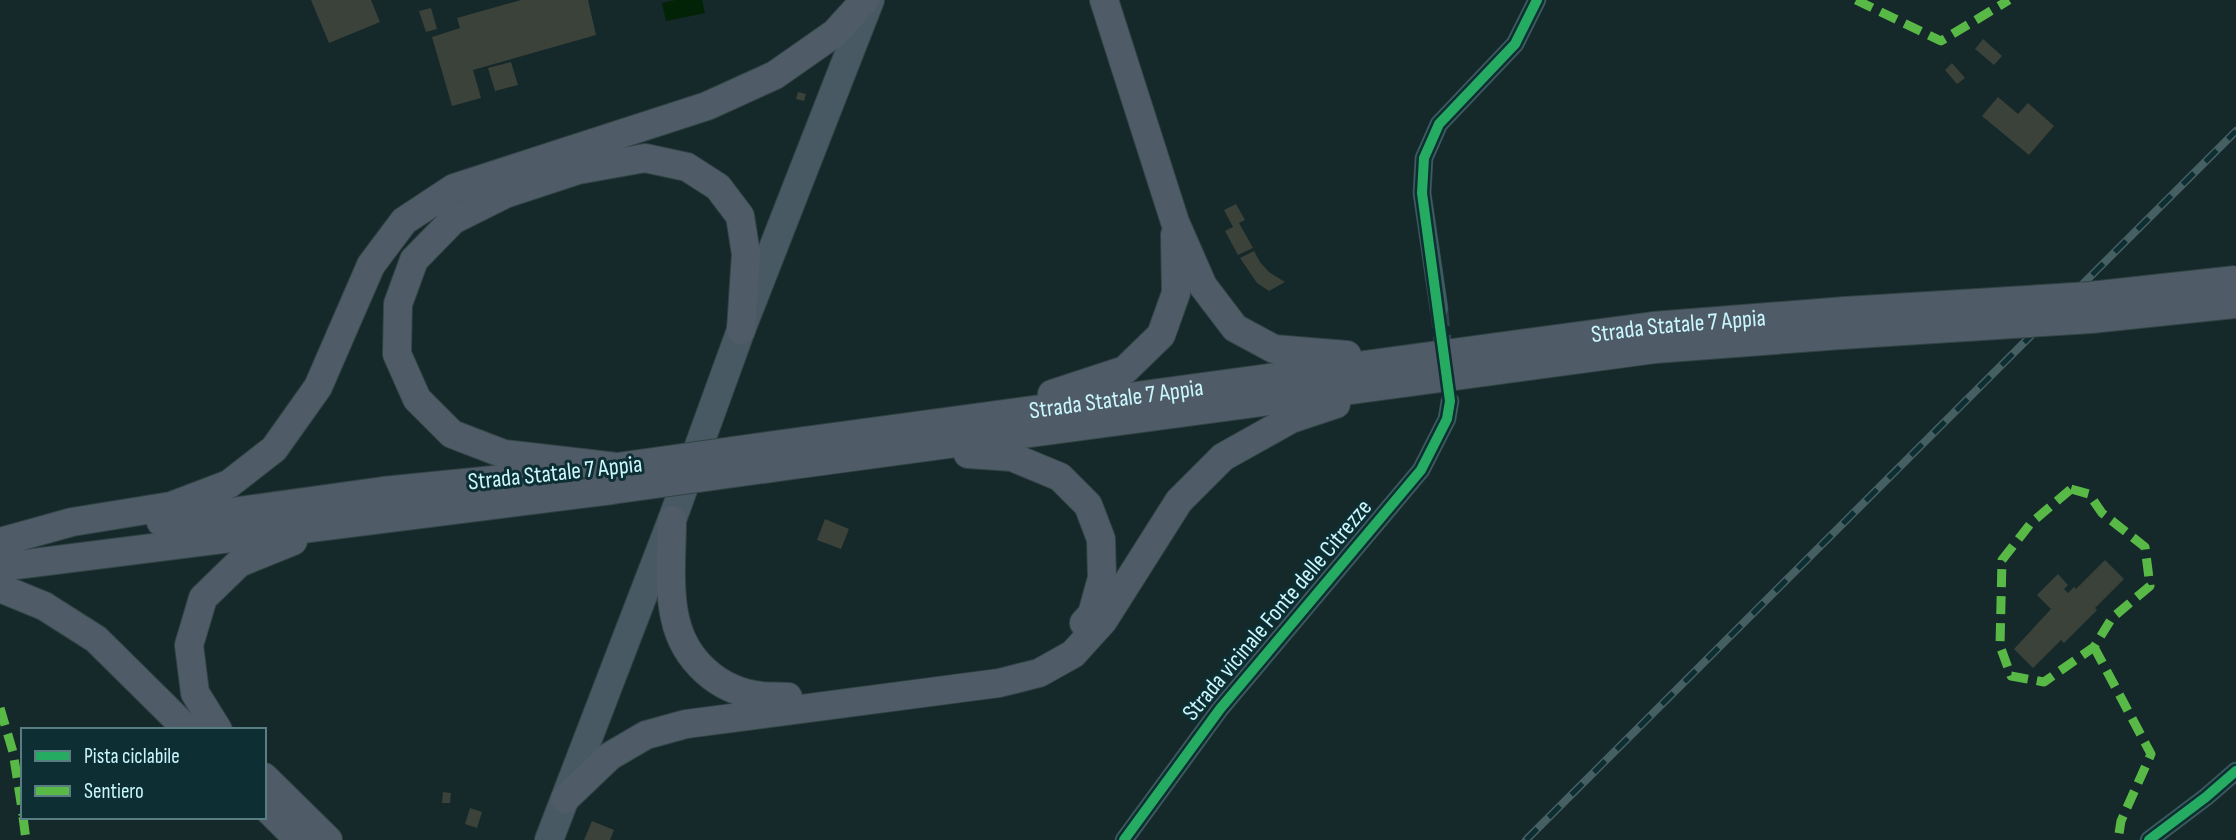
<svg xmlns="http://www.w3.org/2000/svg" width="2236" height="840" viewBox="0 0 2236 840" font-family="'Sofia Sans Condensed',sans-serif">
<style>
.water{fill:#022306}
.building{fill:#3b4239}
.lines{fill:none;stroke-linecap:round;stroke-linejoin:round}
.minor-tunnel{stroke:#30474a;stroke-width:18;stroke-dasharray:18 9;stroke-linecap:butt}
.minor-casing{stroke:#314344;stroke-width:19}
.primary-casing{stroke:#314344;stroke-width:30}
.trunk-casing{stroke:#314344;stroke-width:30}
.minor{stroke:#3c5d61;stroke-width:18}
.primary{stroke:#485963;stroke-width:28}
.trunk{stroke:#4f5c67;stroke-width:28}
.rail-casing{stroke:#465f62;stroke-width:8}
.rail{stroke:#0d2e32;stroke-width:5;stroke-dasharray:16;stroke-linecap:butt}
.trunk-bridge-casing{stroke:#314344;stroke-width:30;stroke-linecap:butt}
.trunk-bridge{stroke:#4f5c67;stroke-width:28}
.quiet{stroke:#58b947;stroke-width:9;stroke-dasharray:18 9;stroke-linecap:butt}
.cycleway-casing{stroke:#0d2e32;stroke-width:15}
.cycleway{stroke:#26ab63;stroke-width:10}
.labels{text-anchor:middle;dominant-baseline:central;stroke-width:6;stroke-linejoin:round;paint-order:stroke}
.street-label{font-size:24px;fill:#c9f7fd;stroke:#0d2e32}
</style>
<rect width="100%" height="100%" fill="#15282a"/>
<!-- water -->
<path class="water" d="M676 0H702L705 13 666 21 662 3Z"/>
<!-- building -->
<path class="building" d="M311 0H371L380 22 329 43Z
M521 0H588L596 35 473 70 481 98 452 106 432 37 460 28 457 18Z
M431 8 437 29 426 32 419 11Z
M1983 39 2002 56 1994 65 1975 49Z
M511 62 518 85 495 91 488 68Z
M1952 63 1965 78 1957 84 1945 70Z
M798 92 806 94 804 101 796 99Z
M1998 97 2018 114 2028 103 2054 126 2029 155 1982 116Z
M1236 204 1245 220 1239 223 1253 248 1238 255 1225 231 1233 227 1224 210Z
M1254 251 1260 262 1269 272 1285 282 1269 291 1257 283 1240 258Z
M825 519 849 529 841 549 817 540Z
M2105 560 2124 579 2095 608 2097 610 2064 643 2061 640 2033 668 2014 649 2051 609 2037 595 2058 574 2068 585 2064 589 2068 593 2074 587 2076 589Z
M443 792 451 793 450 803H442Z
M470 808 482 812 477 828 465 824Z
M592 821 614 830 610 840H584Z"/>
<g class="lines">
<!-- minor-tunnel -->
<path class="minor-tunnel" d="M1439 309 1445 362"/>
<defs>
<path id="minor" d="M1439 309 1422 193 1424 158 1439 124 1515 44 1537 0
M1124 840 1220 709 1421 470 1447 419 1450 401
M2149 840 2206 797 2236 771"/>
<path id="primary" d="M549 840 672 520 741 330 870 0"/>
<g id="trunk">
<path d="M1104 0 1175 222 1203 286 1235 328 1274 349 1347 355"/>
<path d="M1052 394 1125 370 1161 335 1176 293 1175 235"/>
<path id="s1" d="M804 441 1653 326 1845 311"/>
<path d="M968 454 1012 457 1060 477 1088 505 1101 539 1102 578 1092 614 1084 623"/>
<path d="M800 464 1655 349 1841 335"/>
<path d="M617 467 504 454 452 434 417 399 397 354 398 304 414 260 453 220 505 194 578 170 645 158 687 167 718 187 740 216 746 254 741 330"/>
<path d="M672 520C672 551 668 587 675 618 684 660 718 691 761 696 770 697 779 696 788 697"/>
<path d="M161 522 383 491 562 473"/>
<path d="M0 542 72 522 171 506 229 484 274 449 318 387 371 265 404 221 454 188 707 106 775 75 835 33 865 0"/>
<path d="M0 567 612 490"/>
<path d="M0 588 44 606 96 639 188 730"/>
<path d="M218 730 195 693 189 645 203 598 239 563 293 541"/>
<path d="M264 777 328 840"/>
<path d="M565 799 610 756 646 735 686 724 999 683 1039 673 1073 654 1103 621 1179 501 1223 457 1291 419 1336 404"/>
<path d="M264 805 299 840"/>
</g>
</defs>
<!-- minor casing -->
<use href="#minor" class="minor-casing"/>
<!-- primary casing -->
<use href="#primary" class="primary-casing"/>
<!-- trunk casing -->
<use href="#trunk" class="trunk-casing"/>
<!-- minor -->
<use href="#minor" class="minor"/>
<!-- primary -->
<use href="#primary" class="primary"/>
<!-- trunk -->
<use href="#trunk" class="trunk"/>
<defs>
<path id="rail" d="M1526 840 2236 131"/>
</defs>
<!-- rail casing -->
<use href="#rail" class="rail-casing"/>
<!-- rail -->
<use href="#rail" class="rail"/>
<defs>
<path id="trunk-bridge" d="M1845 311 2090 296 2236 280
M1841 335 2091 319 2236 304
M617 467 804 441
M612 490 800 464"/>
</defs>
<!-- trunk-bridge casing -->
<use href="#trunk-bridge" class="trunk-bridge-casing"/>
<!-- trunk-bridge -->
<use href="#trunk-bridge" class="trunk-bridge"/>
<!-- quiet -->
<path class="quiet" d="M1856 0 1941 41 2009 0
M2071 489 2089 494 2102 513 2145 547 2150 586 2112 618 2094 647 2044 682 2011 676 2000 646 2002 560 2031 523Z
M2094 647 2151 754 2121 821 2118 840
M0 708 13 752 23 815
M23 817 26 840"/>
<defs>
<path id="cycleway" d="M1124 840 1220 709 1421 470 1447 419 1450 401 1422 193 1424 158 1439 124 1515 44 1537 0
M2149 840 2206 797 2236 771"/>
</defs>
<!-- cycleway casing -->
<use href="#cycleway" class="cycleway-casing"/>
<!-- cycleway -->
<use href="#cycleway" class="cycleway"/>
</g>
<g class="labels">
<!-- street labels -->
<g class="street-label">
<text stroke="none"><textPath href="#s1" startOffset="882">Strada Statale 7 Appia</textPath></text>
<text stroke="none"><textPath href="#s1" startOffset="315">Strada Statale 7 Appia</textPath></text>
<text transform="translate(555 473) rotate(-6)">Strada Statale 7 Appia</text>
<text transform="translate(1277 610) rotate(-50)">Strada vicinale Fonte delle Citrezze</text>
</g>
</g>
<!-- legend -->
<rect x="21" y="728" width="245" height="91" fill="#0d2e32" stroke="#587e83" stroke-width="2"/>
<rect x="35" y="751" width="35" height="10" fill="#26ab63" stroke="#587e83" stroke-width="2"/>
<text x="84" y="763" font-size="21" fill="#c9f7fd">Pista ciclabile</text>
<rect x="35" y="786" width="35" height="10" fill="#58b947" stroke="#587e83" stroke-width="2"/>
<text x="84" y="798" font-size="21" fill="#c9f7fd">Sentiero</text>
</svg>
